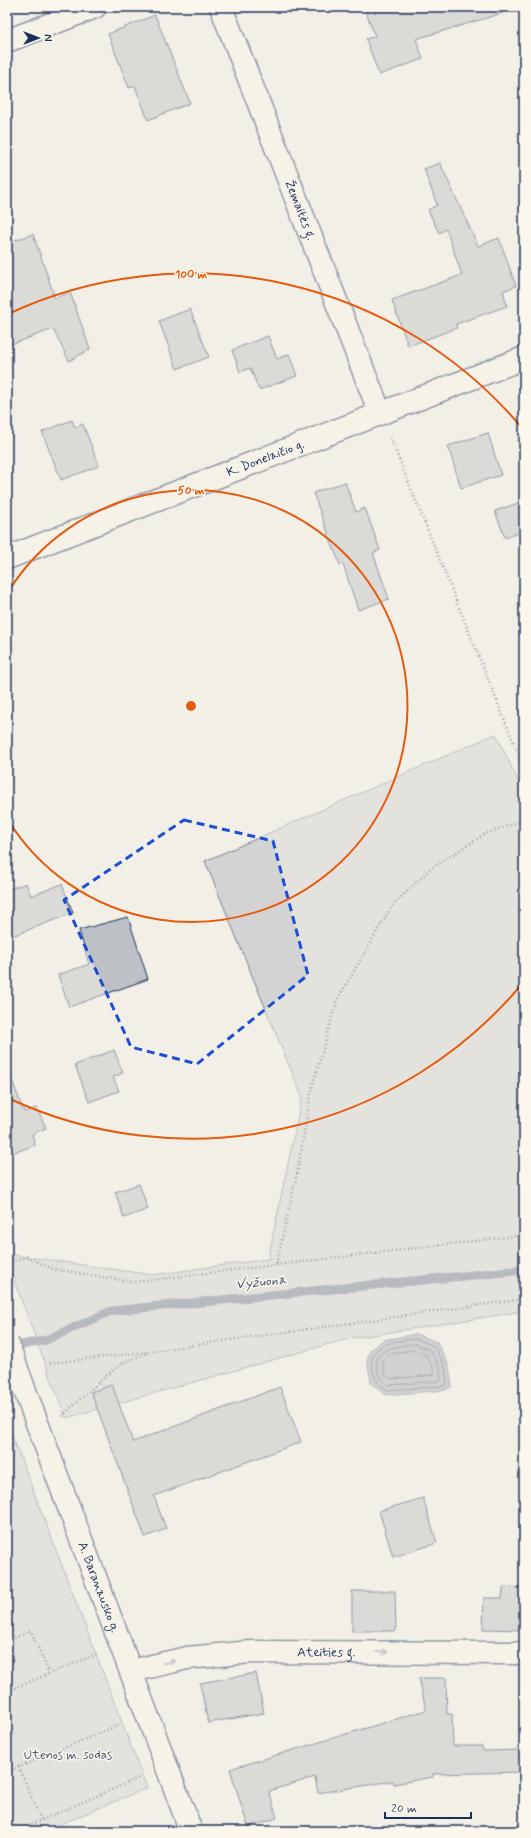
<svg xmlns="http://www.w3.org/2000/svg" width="531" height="1838" viewBox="0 0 531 1838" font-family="Mynerve,sans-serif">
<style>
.green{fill:#d2d3d2;stroke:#768198}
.water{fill:#a9adb7;stroke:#707b93}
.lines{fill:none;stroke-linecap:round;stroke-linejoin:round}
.shore{stroke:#546182;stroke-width:1}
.stream{stroke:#707b93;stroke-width:9}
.building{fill:#bdc0c4;stroke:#1b2f5e}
.minor-casing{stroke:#1b2f5e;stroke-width:25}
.path{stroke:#1b2f5e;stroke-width:2.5;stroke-dasharray:1 3;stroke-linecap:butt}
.minor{stroke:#fbf7ec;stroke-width:22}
.minor-bridge-casing{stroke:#1b2f5e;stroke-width:25;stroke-linecap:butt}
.minor-bridge{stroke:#fbf7ec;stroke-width:22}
.oneway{stroke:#8b93a5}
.marked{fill:none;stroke:#1d4ed8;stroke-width:3;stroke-dasharray:8 5;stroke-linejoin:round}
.ring{fill:none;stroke:#e8590c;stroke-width:2}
.labels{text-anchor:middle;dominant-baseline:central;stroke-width:3;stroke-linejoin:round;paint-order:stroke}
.street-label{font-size:13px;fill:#1b2f5e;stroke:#fbf7ec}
.park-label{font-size:13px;fill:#49587b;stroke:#fbf7ec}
.water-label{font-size:14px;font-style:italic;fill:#465579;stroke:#fbf7ec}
.centre{fill:#e8590c;stroke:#fbf7ec;stroke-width:2}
.ring-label{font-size:12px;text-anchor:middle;font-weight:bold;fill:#e8590c;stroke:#fbf7ec;stroke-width:3;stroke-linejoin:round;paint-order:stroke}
</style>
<rect width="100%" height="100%" fill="#f2efe6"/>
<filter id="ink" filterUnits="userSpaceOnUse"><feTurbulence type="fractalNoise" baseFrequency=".025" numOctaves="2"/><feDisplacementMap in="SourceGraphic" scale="8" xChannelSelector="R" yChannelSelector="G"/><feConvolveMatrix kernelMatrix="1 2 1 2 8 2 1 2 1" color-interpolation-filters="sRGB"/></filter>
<g filter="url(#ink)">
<!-- green -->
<path class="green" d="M496 734 524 794V1311L347 1339 66 1418 7 1262V1254L152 1275 268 1259 302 1097 205 861Z
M7 1422 147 1788 44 1831H7Z"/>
<!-- water -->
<path class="water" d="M416 1334 437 1342 449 1366 452 1386 446 1390 386 1395 371 1383 367 1360 370 1351 383 1340Z"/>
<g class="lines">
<!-- shore -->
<path class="shore" d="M416 1339 434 1346 445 1367 447 1384 444 1386 387 1390C376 1382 375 1380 372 1367 368 1343 398 1340 416 1339Z
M415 1344 430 1350 440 1368 441 1381 388 1385C381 1379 379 1376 377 1367 373 1347 401 1346 415 1344Z
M414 1350 426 1355 434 1370V1375L391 1379 385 1375 383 1359 390 1354Z"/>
<!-- stream -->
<path class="stream" d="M8 1348 46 1340 111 1311 524 1270"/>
</g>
<!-- building -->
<path class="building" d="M364 7H502L503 13 416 39 423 59 379 75 366 39 375 36Z
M155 15 190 103 148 120 135 86 129 88 108 34Z
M440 163 478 246 499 238 516 286 503 291 507 306 456 324 457 328 408 346 392 300 462 275 446 229 439 233 428 210 437 205 424 169Z
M33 234 55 298 70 292 90 349 69 361 53 329 7 346V243Z
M190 309 209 357 177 369 159 321Z
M268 336 277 359 289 354 297 376 259 390 250 368 240 372 232 350Z
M72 420 75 427 83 424 99 466 61 480 42 432Z
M488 433 501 475 461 488 448 446Z
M345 482 356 512 365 508 380 550 373 553 389 599 358 610 343 564 340 565 313 493Z
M524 501V531L505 538 495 511Z
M26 883 31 896 62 884 73 913 7 938V890Z
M128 917 148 979 69 1007 58 975 89 964 79 930Z
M114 1050 123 1073 113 1077 119 1091 89 1102 75 1065Z
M7 1072H9L24 1112 37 1108 46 1128 32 1134 35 1145 7 1155Z
M139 1184 148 1209 124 1218 115 1192Z
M112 1385 133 1442 280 1387 301 1442 154 1496 166 1529 145 1537 91 1392Z
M423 1498 437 1543 393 1557 379 1511Z
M503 1587 524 1588V1630L483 1629 484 1598H502Z
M352 1591H395L396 1631H352Z
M256 1673 264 1713 208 1723 200 1683Z
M419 1678H446L447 1714H452L453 1746H482L483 1751 524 1750V1772L433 1774V1777L394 1784 393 1781 318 1793 315 1777 269 1791 277 1818 248 1827 230 1769 426 1710Z"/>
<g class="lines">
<defs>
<g id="minor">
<path id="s1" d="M221 7 380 413"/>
<path d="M7 41 95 7"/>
<path id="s2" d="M7 558 524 358"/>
<path id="s3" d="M34 1415 191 1831"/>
<path id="s4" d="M131 1671 187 1658 251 1652 524 1653"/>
</g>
</defs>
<!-- minor casing -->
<use href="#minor" class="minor-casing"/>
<!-- path -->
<path class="path" d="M390 437 524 768
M7 1263 27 1257 53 1269 134 1282 276 1265 297 1174 312 1088 337 1000 392 906 430 869 485 834 524 820
M276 1265 524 1235
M50 1363 147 1352
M62 1416 106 1376 124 1362 152 1351 524 1299
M7 1448 17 1444
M7 1641 31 1631 49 1673
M7 1691 97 1654
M19 1767 41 1820
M7 1772 121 1724
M16 1831 141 1777"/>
<!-- minor -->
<use href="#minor" class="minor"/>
<defs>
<path id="minor-bridge" d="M7 1342 34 1415"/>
</defs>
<!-- minor-bridge casing -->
<use href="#minor-bridge" class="minor-bridge-casing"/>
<!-- minor-bridge -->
<use href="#minor-bridge" class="minor-bridge"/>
</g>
<!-- one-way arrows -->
<defs><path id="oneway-shaft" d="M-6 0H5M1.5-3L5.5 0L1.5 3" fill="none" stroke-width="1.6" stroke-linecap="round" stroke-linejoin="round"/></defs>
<g class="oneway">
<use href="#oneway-shaft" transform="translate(382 1652)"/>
<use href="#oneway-shaft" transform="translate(169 1662) rotate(-13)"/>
</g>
</g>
<!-- marked area -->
<path d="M0 0H531V1838H0ZM184 820 273 841 308 975 197 1064 131 1047 64 900Z" fill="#f2efe6" fill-opacity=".55" fill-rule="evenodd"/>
<path class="marked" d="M184 820 273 841 308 975 197 1064 131 1047 64 900Z"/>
<!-- distance rings -->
<g class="ring">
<path d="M8 592A216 216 0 1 1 8 820"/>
<path d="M522 984A432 432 0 0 1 8 1098M8 314A432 432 0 0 1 522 428"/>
</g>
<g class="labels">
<!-- street labels -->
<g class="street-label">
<text stroke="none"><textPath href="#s1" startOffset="218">Žemaitės g.</textPath></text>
<text stroke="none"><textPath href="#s2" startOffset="277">K. Donelaičio g.</textPath></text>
<text stroke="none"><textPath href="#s3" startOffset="184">A. Baranausko g.</textPath></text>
<text stroke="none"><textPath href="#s4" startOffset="197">Ateities g.</textPath></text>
</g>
<!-- park labels -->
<g class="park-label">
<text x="68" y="1755">Utenos m. sodas</text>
</g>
<!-- water labels -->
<g class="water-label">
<text transform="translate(261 1282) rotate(-6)">Vyžuona</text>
</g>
</g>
<circle cx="191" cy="706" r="6" class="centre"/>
<g class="ring-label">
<text x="191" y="278">100 m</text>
<text x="191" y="494">50 m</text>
</g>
<!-- margin -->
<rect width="531" height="1838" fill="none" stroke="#fbf7ec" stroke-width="24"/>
<rect x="12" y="12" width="507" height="1814" fill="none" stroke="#1b2f5e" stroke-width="1.5" filter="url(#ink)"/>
<!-- north arrow -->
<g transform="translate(38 38) rotate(90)" stroke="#fbf7ec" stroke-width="3" paint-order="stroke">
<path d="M0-3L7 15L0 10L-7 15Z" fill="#1b2f5e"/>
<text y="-6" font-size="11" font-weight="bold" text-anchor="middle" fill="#1b2f5e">N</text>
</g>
<!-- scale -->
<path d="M385 1812v6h86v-6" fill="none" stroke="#1b2f5e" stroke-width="2"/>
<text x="391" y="1812" font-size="12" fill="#1b2f5e" stroke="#fbf7ec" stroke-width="3" paint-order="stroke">20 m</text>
</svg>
